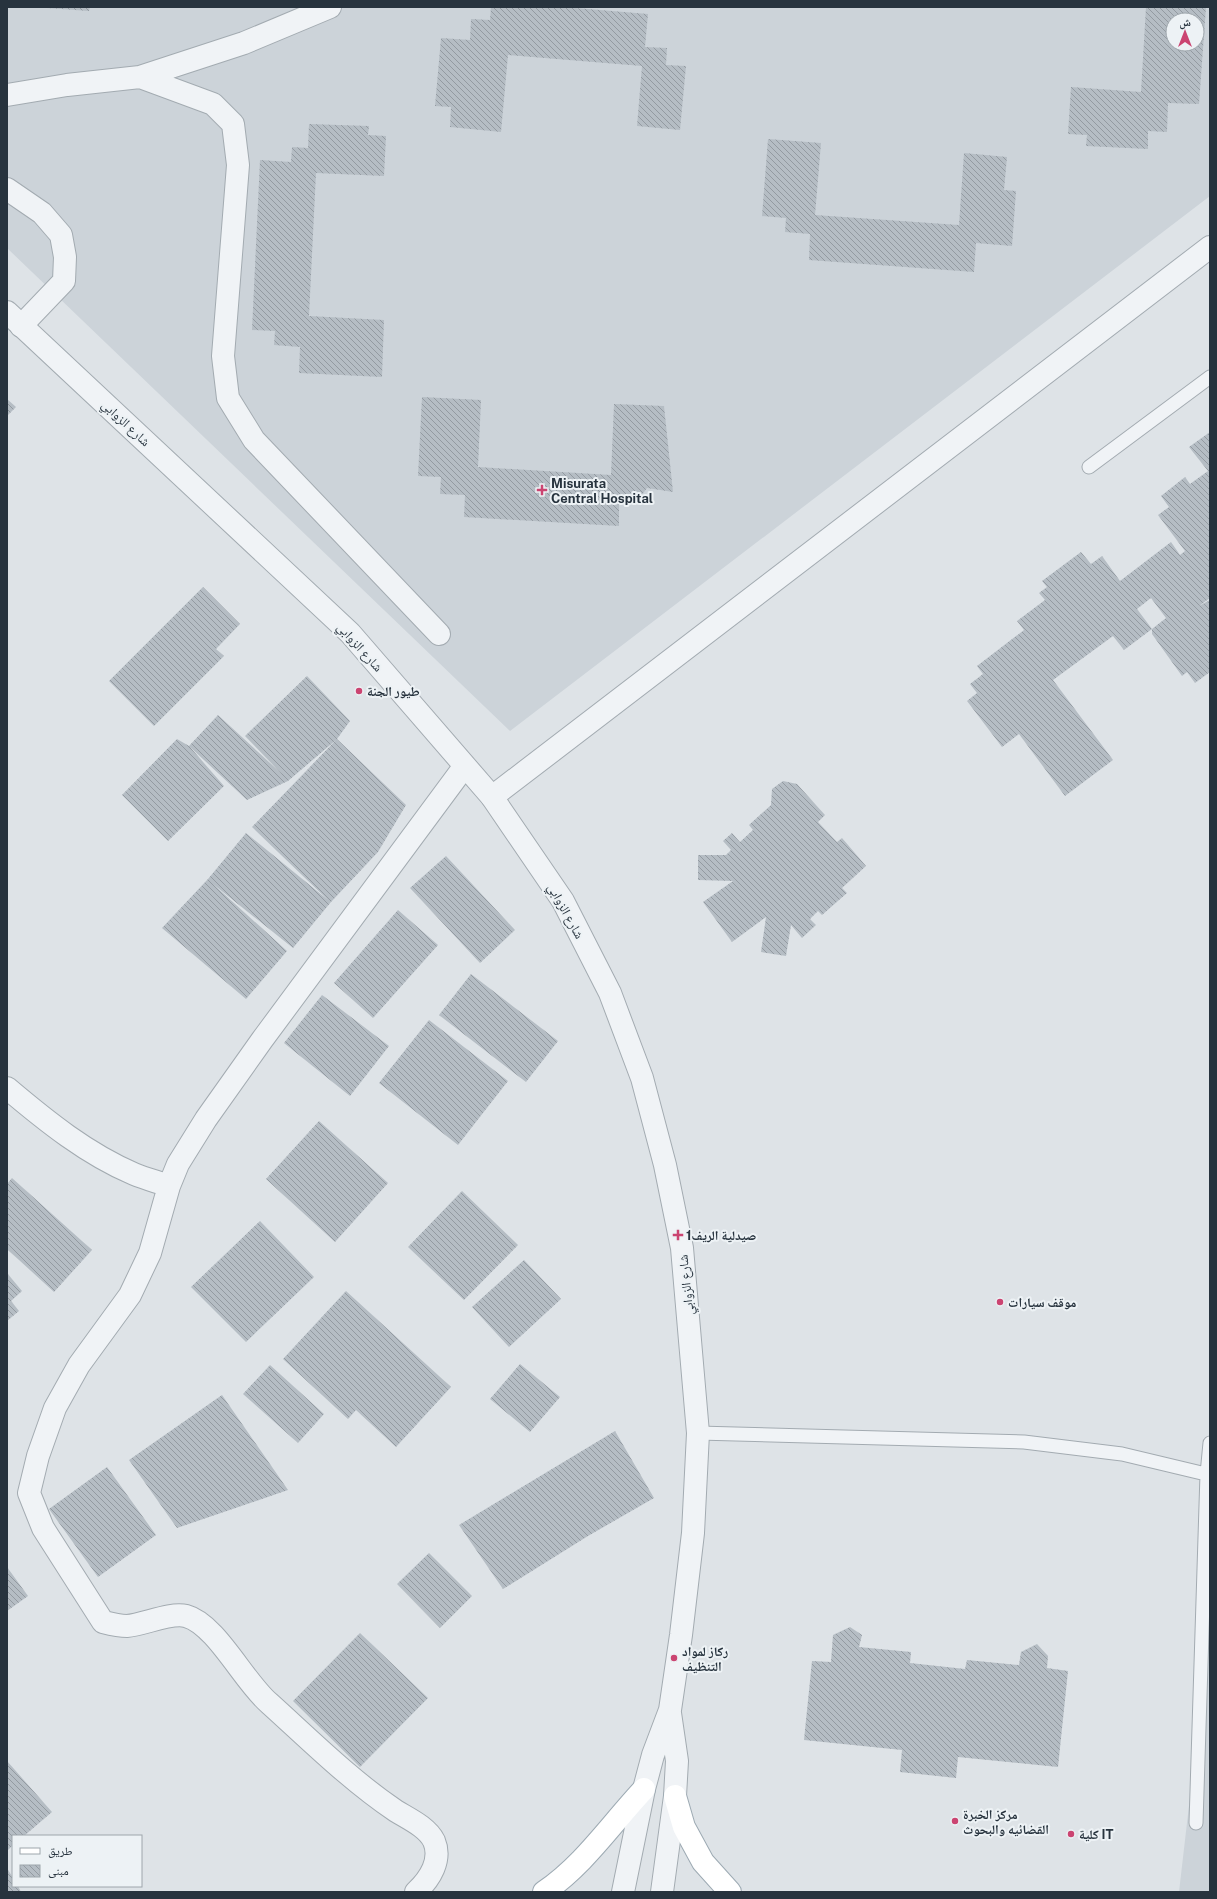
<svg xmlns="http://www.w3.org/2000/svg" width="1217" height="1899" viewBox="0 0 1217 1899" font-family="'Public Sans','Noto Naskh Arabic',sans-serif">
<style>
.built{fill:#ccd3d9;fill-rule:evenodd}
.building{fill:url(#building-back-hatch);fill-rule:evenodd}
.lines{fill:none;stroke-linecap:round;stroke-linejoin:round}
.service-casing{stroke:#a3abb1;stroke-width:15}
.minor-casing{stroke:#a3abb1;stroke-width:24}
.tertiary-casing{stroke:#a3abb1;stroke-width:24}
.primary-casing{stroke:#9daab3;stroke-width:24}
.service{stroke:#f0f3f6;stroke-width:13}
.minor{stroke:#f0f3f6;stroke-width:22}
.tertiary{stroke:#f0f3f6;stroke-width:22}
.primary{stroke:#fff;stroke-width:22}
.poi-dot{fill:#cb4471;stroke:#edf2f5;stroke-width:1.5}
.labels{text-anchor:middle;dominant-baseline:central;stroke-width:4;stroke-linejoin:round;paint-order:stroke}
.street-label{font-size:13px;fill:#27333e;stroke:#edf2f5}
.poi-label{font-size:13px;font-weight:bold;fill:#27333e;stroke:#edf2f5;text-anchor:start}
</style>
<defs>
<pattern id="building-back-hatch" width="6" height="6" patternUnits="userSpaceOnUse"><rect width="6" height="6" fill="#b5bdc4"/><path d="M-1 5l2 2M0 0l6 6M5-1l2 2" fill="none" stroke="#939aa1"/></pattern>
</defs>
<rect width="100%" height="100%" fill="#dee3e7"/>
<!-- built -->
<path class="built" d="M7 7H1210V196L510 731 7 248ZM1173 20H1197V44H1173Z
M1210 1624V1892H1179Z"/>
<!-- building -->
<path class="building" d="M33 7H90L89 11Z
M491 7H564L648 14 645 47 667 48 666 65 686 66 680 130 637 126 642 66 508 55 501 132 450 127 451 107 435 106 441 38 470 40 471 19 490 20Z
M1146 7H1206L1199 104 1168 103 1167 132 1148 131V149L1086 146 1087 135 1068 134 1071 87 1141 92ZM1173 20H1197V44H1173Z
M309 124 369 126 368 135 386 136 384 176 316 173 309 316 384 320 382 377 299 373 300 347 274 345 275 331 252 330 260 160 291 162 292 147 308 148Z
M768 139 821 143 815 215 959 225 964 153 1007 157 1004 190 1016 191 1012 246 976 243 974 272 809 260 810 234 785 232 786 218 762 216Z
M422 397 481 400 478 467 611 475 614 404 664 406 673 492 647 488 639 499 619 501V526L464 517 465 495 440 494 441 477 418 476Z
M7 399 16 407 7 416Z
M1210 432V598L1199 606 1210 600V672L1195 683 1187 672 1182 676 1152 634V629L1166 618 1151 598 1137 609 1152 629 1124 650 1113 636 1053 680 1113 760 1065 796 1019 734 1002 747 967 701 977 693 970 684 983 674 977 666 1024 630 1017 621 1045 600 1039 593 1047 587 1042 581 1081 552 1091 564 1102 556 1120 581 1171 542 1180 555 1185 551 1158 515 1169 507 1161 496 1185 477 1190 484 1208 471 1189 447Z
M203 587 240 624 216 649 224 656 154 726 109 681Z
M307 676 350 721 337 739 406 805 378 852 331 902 293 948 213 884 287 951 246 999 162 928 208 879 246 833 328 900 252 827 336 740 288 781 247 800 190 747 224 786 168 841 122 795 177 739 189 746 218 715 282 774 245 736Z
M783 781 797 784 825 815 818 822 837 842 842 838 866 866 842 888 847 893 822 915 818 911 810 919 816 925 802 938 791 925 786 956 761 952 766 917 732 942 703 902 733 881 698 880V855H726L731 850 723 841 732 833 740 842 753 830 749 825 771 805 772 789Z
M446 856 515 930 480 963 410 888Z
M398 910 438 945 373 1018 334 983Z
M471 974 558 1041 526 1082 439 1015Z
M322 995 389 1046 350 1096 284 1043Z
M429 1020 508 1081 458 1145 379 1083Z
M319 1121 388 1183 335 1242 266 1179Z
M12 1178 92 1250 54 1292 7 1249V1184Z
M462 1191 518 1245 464 1300 408 1247Z
M260 1221 314 1277 246 1342 191 1287Z
M524 1260 561 1299 509 1347 472 1307Z
M7 1273 22 1291 11 1301 19 1311 7 1321Z
M346 1291 451 1387 396 1447 356 1410 348 1419 283 1359Z
M520 1364 560 1397 530 1432 490 1399Z
M270 1365 324 1414 298 1443 243 1394Z
M222 1395 288 1490 177 1528 129 1460Z
M615 1431 654 1498 588 1536 503 1589 459 1525Z
M107 1467 156 1535 98 1577 49 1509Z
M429 1553 472 1596 440 1628 397 1584Z
M7 1567 28 1596 7 1611Z
M850 1627 862 1635 859 1647 911 1652 910 1663 965 1669 967 1660 1019 1665 1021 1652 1037 1644 1048 1656 1047 1668 1068 1671 1058 1767 958 1757 956 1778 900 1772 902 1750 804 1740 812 1661 831 1662 833 1635Z
M360 1633 428 1698 360 1767 293 1701Z
M7 1761 52 1812 24 1836H13V1845L7 1851Z
M7 1868 13 1878V1886H18L21 1892H7Z"/>
<g class="lines">
<defs>
<path id="service" d="M1089 467 1210 377
M698 1433 1024 1442 1122 1454 1210 1475
M1196 1823 1207 1474 1210 1443"/>
<path id="minor" d="M140 77 213 104 233 124 238 165 223 356 228 398 254 440 439 634
M7 95 67 85 140 77 244 43 330 7
M7 189 42 213 61 235 65 257 64 281 21 326
M492 797 1210 247
M7 1088C46 1121 87 1154 134 1174 146 1179 158 1182 169 1186L178 1164 206 1119 262 1040 464 767
M169 1186 150 1253 130 1295 79 1365 55 1408 38 1456 29 1493 43 1528 103 1622C111 1624 119 1626 127 1626 143 1625 170 1612 186 1616 216 1624 244 1682 269 1703 310 1740 350 1780 396 1811 409 1819 427 1827 434 1841 442 1860 430 1879 416 1892"/>
<path id="tertiary" d="M7 312 350 633 492 797 563 901 610 993 642 1078 665 1165 682 1248 698 1433 693 1533 681 1635 670 1710 653 1755 644 1789 623 1892
M662 1892 675 1796 677 1761 670 1713"/>
<path id="primary" d="M675 1796 684 1827 703 1862 730 1892
M544 1892C584 1865 611 1824 644 1789"/>
</defs>
<!-- service casing -->
<use href="#service" class="service-casing"/>
<!-- minor casing -->
<use href="#minor" class="minor-casing"/>
<!-- tertiary casing -->
<use href="#tertiary" class="tertiary-casing"/>
<!-- primary casing -->
<use href="#primary" class="primary-casing"/>
<!-- service -->
<use href="#service" class="service"/>
<!-- minor -->
<use href="#minor" class="minor"/>
<!-- tertiary -->
<use href="#tertiary" class="tertiary"/>
<!-- primary -->
<use href="#primary" class="primary"/>
</g>
<!-- markers -->
<g class="poi-dot">
<path d="M540 484h4v4h4v4h-4v4h-4v-4h-4v-4h4z"/>
<circle cx="359" cy="691" r="4"/>
<path d="M676 1229h4v4h4v4h-4v4h-4v-4h-4v-4h4z"/>
<circle cx="1000" cy="1302" r="4"/>
<circle cx="674" cy="1658" r="4"/>
<circle cx="955" cy="1821" r="4"/>
<circle cx="1071" cy="1834" r="4"/>
</g>
<g class="labels">
<!-- street labels -->
<g class="street-label">
<text transform="translate(126 423) rotate(43)">شارع الزوابي</text>
<text transform="translate(360 647) rotate(48)">شارع الزوابي</text>
<text transform="translate(566 911) rotate(61)">شارع الزوابي</text>
<text transform="translate(686 1285) rotate(-96)">شارع الزوابي</text>
</g>
<!-- poi labels -->
<g class="poi-label">
<text x="551" y="483">Misurata<tspan x="551" dy="15">Central Hospital</tspan></text>
<text x="367" y="691">طيور الجنة</text>
<text x="686" y="1235">صيدلية الريف1</text>
<text x="1008" y="1302">موقف سيارات</text>
<text x="682" y="1651">ركاز لمواد<tspan x="682" dy="15">التنظيف</tspan></text>
<text x="963" y="1814">مركز الخبرة<tspan x="963" dy="15">القضائيه والبحوث</tspan></text>
<text x="1079" y="1834">كلية IT</text>
</g>
</g>
<!-- border -->
<rect width="1217" height="1899" fill="none" stroke="#27333e" stroke-width="16"/>
<!-- legend -->
<rect x="12" y="1835" width="130" height="52" fill="#edf2f5" stroke="#9ea6ac"/>
<rect x="20" y="1848" width="20" height="6" fill="#ffffff" stroke="#9ea6ac"/>
<text x="48" y="1855" font-size="12" fill="#27333e">طريق</text>
<rect x="20" y="1865" width="20" height="12" fill="url(#building-back-hatch)" stroke="#9ea6ac"/>
<text x="48" y="1875" font-size="12" fill="#27333e">مبنى</text>
<!-- north arrow -->
<g transform="translate(1185 32)"><circle r="19" fill="#edf2f5" stroke="#9ea6ac"/>
<path d="M0-3L7 15L0 10L-7 15Z" fill="#cb4471"/>
<text y="-6" font-size="11" font-weight="bold" text-anchor="middle" fill="#27333e">ش</text>
</g>
</svg>
